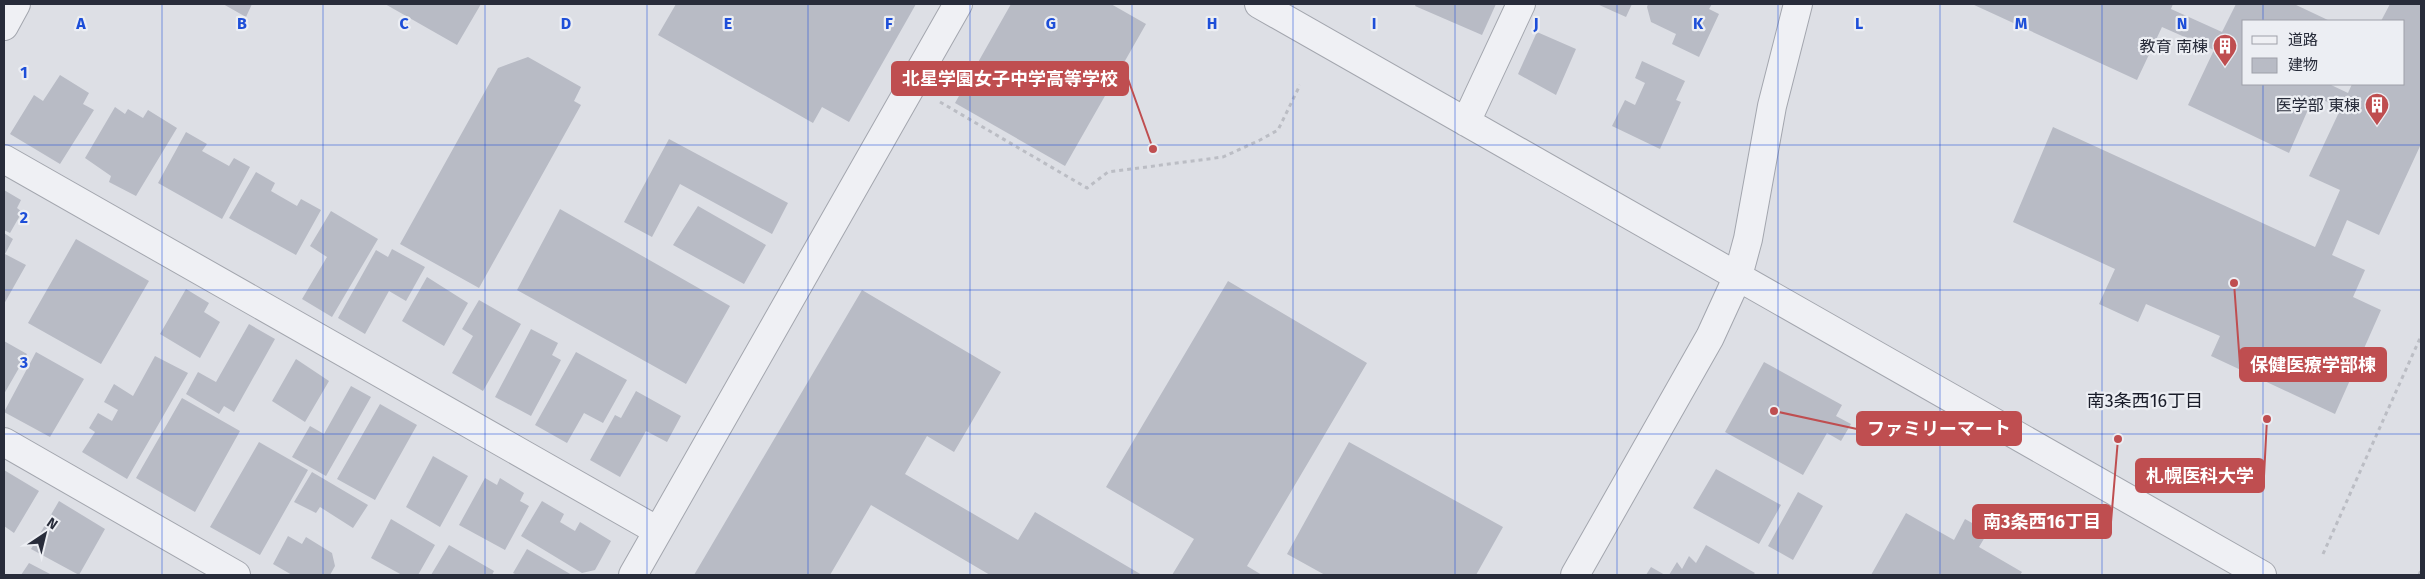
<svg xmlns="http://www.w3.org/2000/svg" width="2425" height="579" viewBox="0 0 2425 579" font-family="'Fira Sans','Noto Sans JP',sans-serif">
  <style>
    .building { fill: #b8bbc5 }
    .lines { fill: none; stroke-linecap: round; stroke-linejoin: round }
    .minor-casing { stroke: #a3a6ae; stroke-width: 30 }
    .path { stroke: #bbbdc4; stroke-width: 3; stroke-dasharray: 4 4; stroke-linecap: butt }
    .minor { stroke: #eff0f4; stroke-width: 28 }
    .grid { fill: none; stroke: #1d4ed8; stroke-width: 1; stroke-opacity: 0.55 }
    .labels { text-anchor: middle; stroke-width: 4.5; stroke-linejoin: round; paint-order: stroke }
    .poi-label { font-size: 16px; fill: #282c3a; stroke: #eceef3; text-anchor: end }
    .neighbourhood-label { font-size: 18px; fill: #1b1e2b; stroke: #eceef3 }
    .grid-label { font-size: 16px; text-anchor: middle; font-weight: bold; fill: #1d4ed8; stroke: #eceef3; stroke-width: 4.5; stroke-linejoin: round; paint-order: stroke }
    .leader { fill: none; stroke: #bf4e50; stroke-width: 2 }
    .callout-dot { fill: #bf4e50; stroke: #eceef3; stroke-width: 2 }
    .callout { fill: #bf4e50; stroke: #bf4e50; stroke-width: 2 }
    .callout-label { font-size: 18px; text-anchor: middle; font-weight: bold; fill: #fff }
  </style>
  <rect width="100%" height="100%" fill="#dddfe5"/>
  <path class="building" d="M 223,4 L 252,4 L 246,17 Z
    M 385,4 L 481,4 L 457,45 Z
    M 676,4 L 916,4 L 849,122 L 822,107 L 813,123 L 658,35 Z
    M 1011,4 L 1111,4 L 1146,24 L 1065,166 L 955,103 Z
    M 1416,4 L 1496,4 L 1482,35 L 1415,6 Z
    M 1597,4 L 1632,4 L 1626,17 Z
    M 1648,4 L 1712,4 L 1709,9 L 1719,14 L 1699,57 L 1672,44 L 1676,34 L 1651,22 L 1647,7 Z
    M 1972,4 L 2173,4 L 2171,9 L 2222,32 L 2236,4 L 2294,4 L 2330,21 L 2244,21 L 2244,84 L 2329,84 L 2348,93 L 2352,84 L 2404,84 L 2404,21 L 2381,21 L 2390,4 L 2421,4 L 2421,144 L 2379,235 L 2347,220 L 2332,255 L 2365,270 L 2353,297 L 2381,310 L 2335,414 L 2211,356 L 2220,336 L 2146,304 L 2138,322 L 2099,304 L 2115,269 L 2013,222 L 2053,127 L 2315,247 L 2340,190 L 2309,176 L 2341,108 L 2314,96 L 2289,153 L 2188,105 L 2214,50 L 2162,27 L 2137,80 Z
    M 1537,32 L 1576,49 L 1556,95 L 1518,74 Z
    M 528,57 L 581,87 L 574,101 L 581,105 L 479,288 L 400,244 L 498,68 Z
    M 1642,61 L 1685,81 L 1676,100 L 1681,102 L 1660,149 L 1612,126 L 1625,100 L 1635,105 L 1645,83 L 1635,78 Z
    M 60,75 L 89,93 L 83,104 L 94,110 L 60,164 L 10,134 L 34,95 L 43,101 Z
    M 115,107 L 125,114 L 128,109 L 143,118 L 148,110 L 177,128 L 136,196 L 109,182 L 111,176 L 85,158 Z
    M 186,132 L 207,144 L 202,151 L 229,166 L 234,158 L 250,167 L 222,219 L 158,183 Z
    M 669,139 L 788,203 L 772,234 L 680,184 L 652,237 L 624,222 Z
    M 256,172 L 275,183 L 271,191 L 297,206 L 301,199 L 321,210 L 296,255 L 229,218 Z
    M 4,190 L 21,200 L 17,208 L 22,212 L 10,233 L 4,230 Z
    M 698,206 L 766,245 L 744,284 L 673,245 Z
    M 560,209 L 730,306 L 686,384 L 517,290 Z
    M 331,211 L 378,239 L 332,317 L 302,299 L 327,257 L 310,246 Z
    M 4,233 L 13,239 L 5,254 L 26,265 L 4,304 Z
    M 76,239 L 149,281 L 101,364 L 28,323 Z
    M 392,249 L 425,267 L 406,301 L 389,291 L 365,334 L 338,318 L 376,250 L 388,257 Z
    M 427,277 L 468,303 L 444,346 L 402,321 Z
    M 1228,281 L 1367,363 L 1247,566 L 1262,575 L 1172,575 L 1194,539 L 1106,487 Z
    M 186,289 L 209,303 L 204,312 L 220,322 L 200,358 L 160,334 Z
    M 862,290 L 1001,372 L 954,452 L 927,436 L 905,474 L 1018,540 L 1035,512 L 1142,575 L 990,575 L 871,505 L 830,575 L 694,575 Z
    M 479,300 L 521,324 L 483,391 L 452,373 L 473,336 L 462,329 Z
    M 249,324 L 275,339 L 234,412 L 224,406 L 219,414 L 186,394 L 198,372 L 216,382 Z
    M 531,329 L 558,343 L 552,355 L 561,360 L 531,416 L 495,397 Z
    M 4,341 L 27,354 L 4,394 Z
    M 36,352 L 84,379 L 50,437 L 4,412 Z
    M 576,352 L 627,380 L 603,423 L 584,413 L 567,443 L 535,425 Z
    M 155,356 L 188,373 L 127,479 L 82,452 L 95,432 L 89,428 L 98,413 L 112,421 L 118,410 L 104,402 L 114,384 L 133,396 Z
    M 296,359 L 329,381 L 305,422 L 272,401 Z
    M 1764,362 L 1842,405 L 1836,416 L 1851,424 L 1841,441 L 1827,433 L 1803,475 L 1725,432 Z
    M 351,386 L 371,397 L 326,476 L 292,457 L 310,426 L 324,434 Z
    M 636,391 L 681,416 L 667,442 L 646,431 L 620,477 L 590,460 L 615,415 L 621,418 Z
    M 182,398 L 240,431 L 195,512 L 136,478 Z
    M 380,404 L 417,425 L 375,500 L 337,479 Z
    M 259,442 L 308,470 L 260,555 L 210,527 Z
    M 1349,442 L 1503,527 L 1476,575 L 1325,575 L 1287,554 Z
    M 433,456 L 468,476 L 440,527 L 406,507 Z
    M 1716,469 L 1781,505 L 1759,544 L 1693,508 Z
    M 4,470 L 39,491 L 14,533 L 4,526 Z
    M 312,472 L 368,505 L 353,528 L 320,507 L 316,513 L 294,502 Z
    M 485,478 L 497,485 L 500,478 L 524,493 L 520,501 L 529,506 L 505,550 L 459,525 Z
    M 1798,492 L 1823,506 L 1793,560 L 1768,546 Z
    M 59,501 L 105,529 L 79,575 L 31,549 Z
    M 542,501 L 564,514 L 560,522 L 575,531 L 580,522 L 611,541 L 595,570 L 582,573 L 521,536 Z
    M 1906,513 L 1954,540 L 1965,519 L 1988,532 L 1979,547 L 2022,572 L 2020,575 L 1871,575 Z
    M 391,519 L 435,545 L 418,575 L 402,575 L 371,558 Z
    M 288,536 L 302,544 L 306,537 L 332,553 L 335,566 L 330,575 L 292,575 L 273,564 Z
    M 449,545 L 494,571 L 492,575 L 431,575 Z
    M 1706,545 L 1755,573 L 1753,575 L 1669,575 L 1677,562 L 1682,569 L 1689,556 L 1696,563 Z
    M 527,549 L 572,575 L 517,575 L 513,573 Z
    M 29,563 L 52,575 L 21,575 Z
    M 1651,567 L 1665,575 L 1646,575 Z"/>
  <g class="lines">
    <defs>
      <path id="minor" d="M 1259,4 L 2262,575
        M 4,26 L 16,4
        M 1466,122 L 1521,4
        M 4,159 L 658,531
        M 4,442 L 236,575
        M 633,575 L 958,4
        M 1575,575 L 1710,337 L 1738,276 L 1748,239 L 1772,106 L 1798,4"/>
    </defs>
    <use href="#minor" class="minor-casing"/>
    <path class="path" d="M 940,102 L 1087,188 L 1108,172 L 1223,157 L 1260,140 L 1278,130 L 1300,85
      M 2323,554 L 2421,336
      M 2419,575 L 2421,570"/>
    <use href="#minor" class="minor"/>
  </g>
  <path class="grid" d="M 162,4 L 162,575M 323,4 L 323,575M 485,4 L 485,575M 647,4 L 647,575M 808,4 L 808,575M 970,4 L 970,575M 1132,4 L 1132,575M 1293,4 L 1293,575M 1455,4 L 1455,575M 1617,4 L 1617,575M 1778,4 L 1778,575M 1940,4 L 1940,575M 2102,4 L 2102,575M 2263,4 L 2263,21M 2263,84 L 2263,575M 4,145 L 2421,145M 4,290 L 2421,290M 4,434 L 2421,434"/>
  <defs>
    <symbol id="building-pin" viewBox="-11 -11 22 30"><path d="M0 17L-7.5 6A9.5 9.5 0 1 1 7.5 6Z" fill="#bf4e50" stroke="#eceef3"/><path d="M-4-6H4V6H1V3H-1V6H-4ZM-2.5-4.3h1.7v1.8h-1.7ZM.8-4.3h1.7v1.8H.8ZM-2.5-1h1.7V.8h-1.7ZM.8-1h1.7V.8H.8Z" fill="#fff"/></symbol>
  </defs>
  <g fill-rule="evenodd">
    <use href="#building-pin" x="2211" y="32" width="28" height="38"/>
    <use href="#building-pin" x="2363" y="91" width="28" height="38"/>
  </g>
  <g class="labels">
    <g class="poi-label">
      <text x="2208" y="52">教育 南棟</text>
      <text x="2360" y="111">医学部 東棟</text>
    </g>
    <g class="neighbourhood-label">
      <text x="2145" y="407">南3条西16丁目</text>
    </g>
  </g>
  <g class="grid-label">
    <text x="81" y="29">A</text>
    <text x="242" y="29">B</text>
    <text x="404" y="29">C</text>
    <text x="566" y="29">D</text>
    <text x="728" y="29">E</text>
    <text x="889" y="29">F</text>
    <text x="1051" y="29">G</text>
    <text x="1212" y="29">H</text>
    <text x="1374" y="29">I</text>
    <text x="1536" y="29">J</text>
    <text x="1698" y="29">K</text>
    <text x="1859" y="29">L</text>
    <text x="2021" y="29">M</text>
    <text x="2182" y="29">N</text>
    <text x="24" y="78">1</text>
    <text x="24" y="223">2</text>
    <text x="24" y="368">3</text>
  </g>
  <path class="leader" d="M1153 149L1128 79M2234 283L2240 365M1774 411L1857 429M2267 419L2264 476M2118 439L2111 522"/>
  <g class="callout-dot">
    <circle cx="1153" cy="149" r="5"/>
    <circle cx="2234" cy="283" r="5"/>
    <circle cx="1774" cy="411" r="5"/>
    <circle cx="2267" cy="419" r="5"/>
    <circle cx="2118" cy="439" r="5"/>
  </g>
  <g class="callout">
    <rect x="892" y="62" width="236" height="33" rx="5"/>
    <rect x="2240" y="348" width="146" height="33" rx="5"/>
    <rect x="1857" y="412" width="164" height="33" rx="5"/>
    <rect x="2136" y="459" width="128" height="33" rx="5"/>
    <rect x="1973" y="505" width="138" height="33" rx="5"/>
  </g>
  <g class="callout-label">
    <text x="1010" y="85">北星学園女子中学高等学校</text>
    <text x="2313" y="371">保健医療学部棟</text>
    <text x="1939" y="435">ファミリーマート</text>
    <text x="2200" y="482">札幌医科大学</text>
    <text x="2042" y="528">南3条西16丁目</text>
  </g>
  <rect width="2425" height="579" fill="none" stroke="#282c3a" stroke-width="10"/>
  <rect x="2242" y="20" width="162" height="65" fill="#eceef3" stroke="#9ea0a9"/>
  <rect x="2252" y="36" width="25" height="8" fill="#eff0f4" stroke="#9ea0a9"/>
  <text x="2288" y="45" font-size="15" fill="#282c3a">道路</text>
  <rect x="2252" y="58" width="25" height="15" fill="#b8bbc5" stroke="#9ea0a9"/>
  <text x="2288" y="70" font-size="15" fill="#282c3a">建物</text>
  <g transform="translate(45 534) rotate(35)" stroke="#eceef3" stroke-width="4" paint-order="stroke">
  <path d="M0-4L9 19L0 12L-9 19Z" fill="#282c3a"/>
  <text y="-8" font-size="14" font-weight="bold" text-anchor="middle" fill="#282c3a">N</text>
  </g>
</svg>
